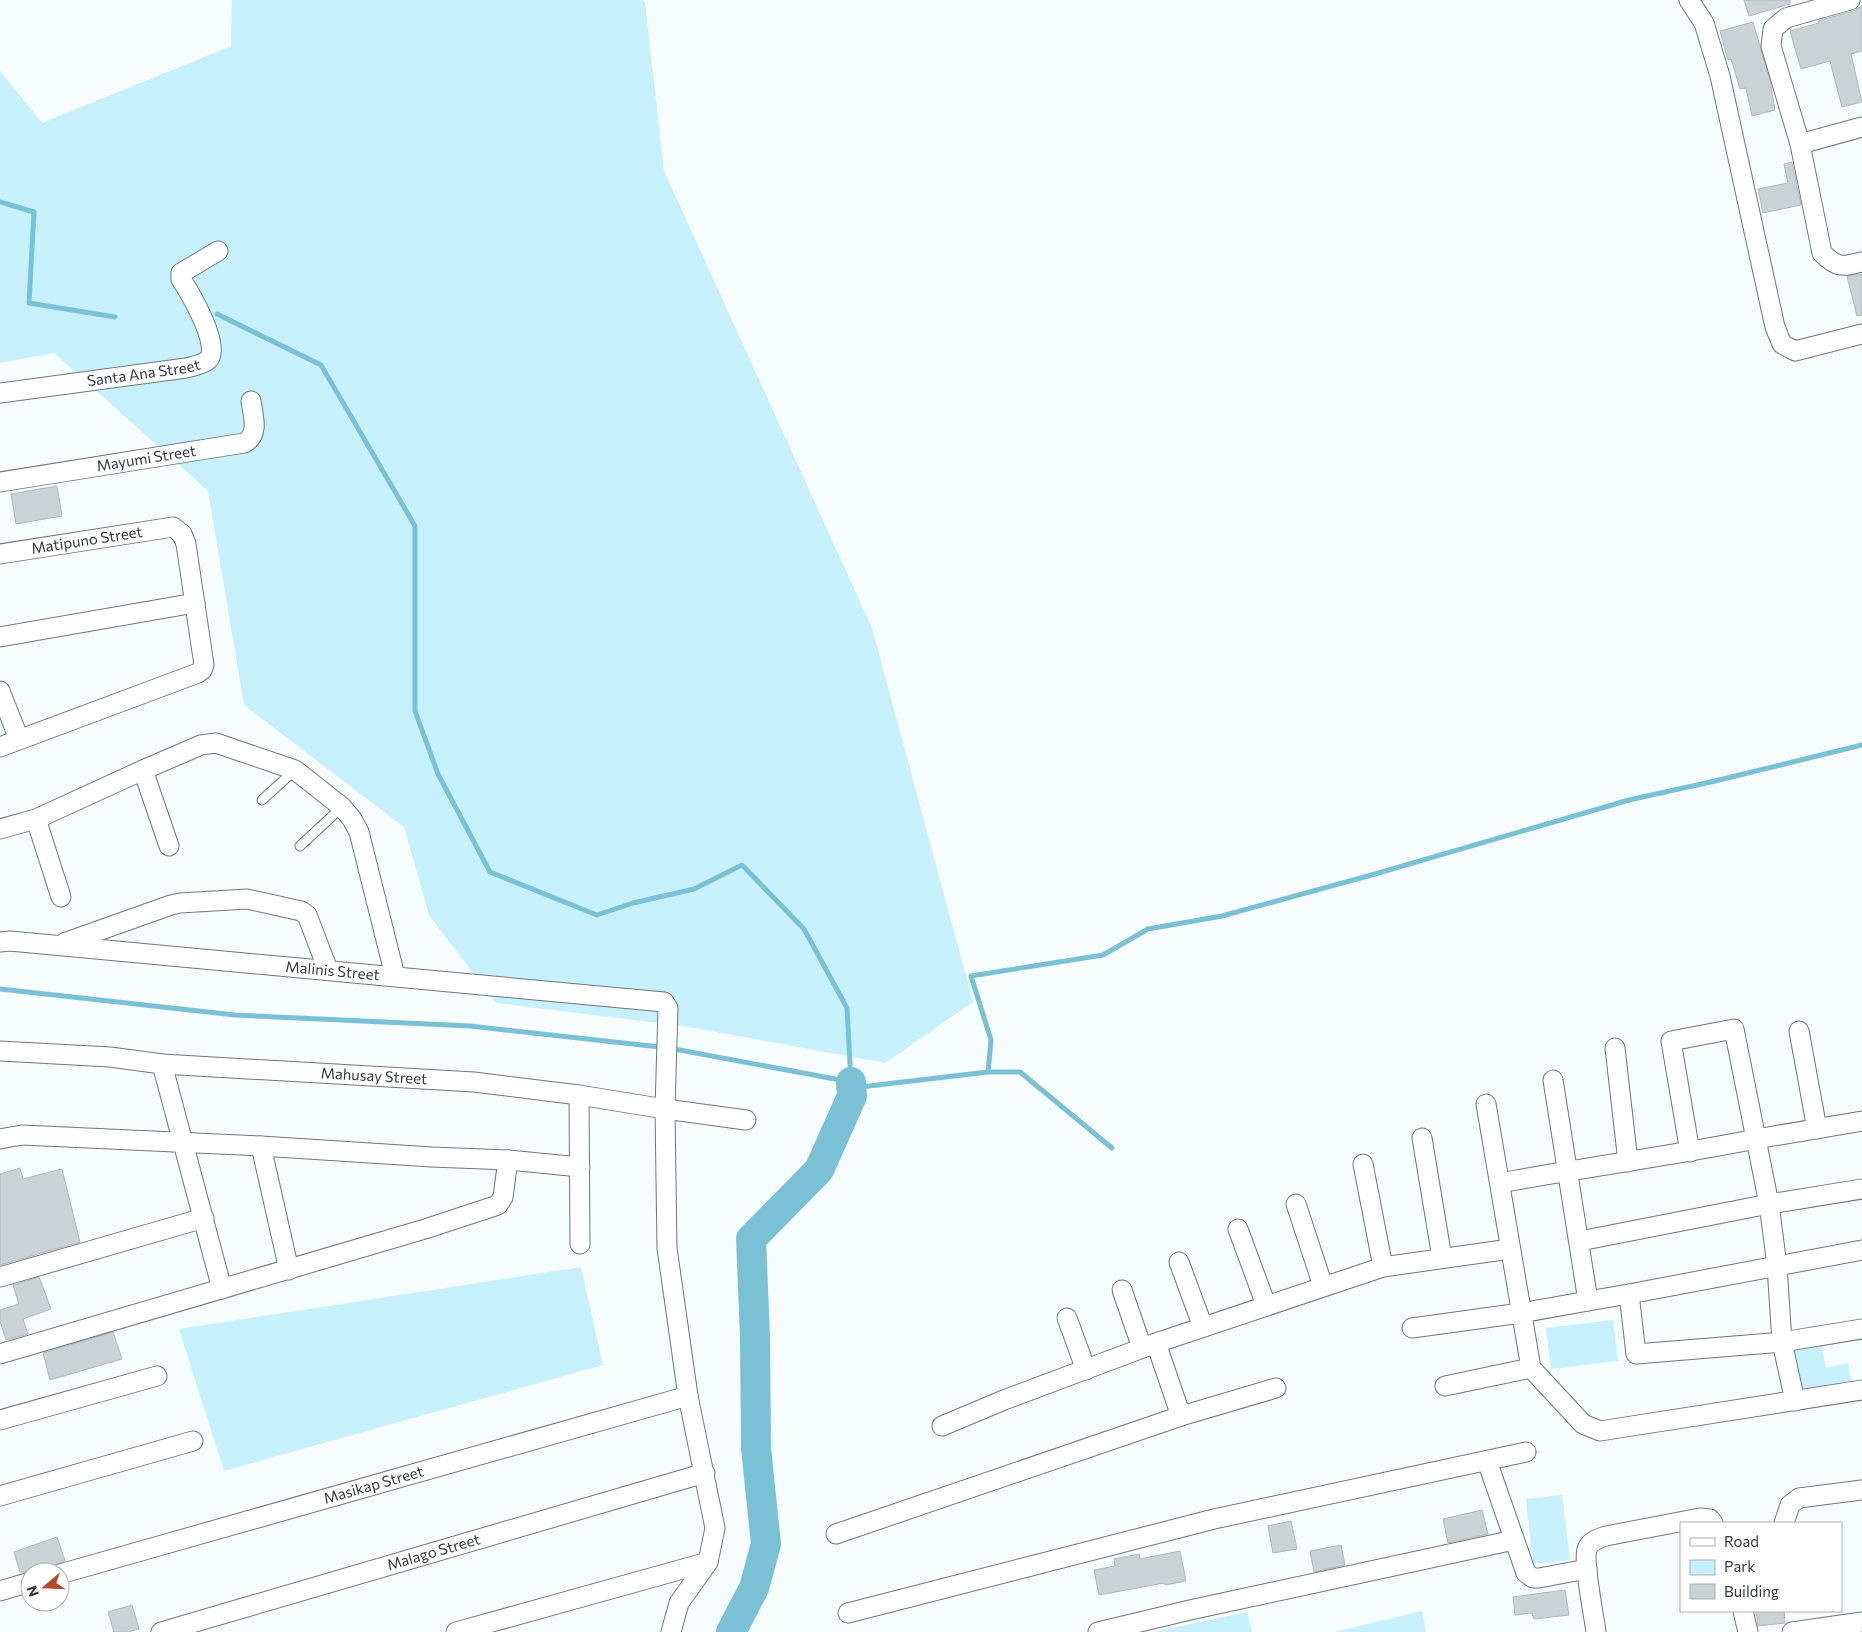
<svg xmlns="http://www.w3.org/2000/svg" width="1862" height="1632" viewBox="0 0 1862 1632" font-family="Commissioner,sans-serif">
  <style>
    .green { fill: #c7f0fd }
    .lines { fill: none; stroke-linecap: round; stroke-linejoin: round }
    .stream { stroke: #7ac1d5; stroke-width: 5 }
    .river { stroke: #7ac1d5; stroke-width: 30 }
    .building { fill: #c9d3d6; stroke: #afb9bb }
    .lane-casing { stroke: #6e777a; stroke-width: 11 }
    .street-casing { stroke: #6e777a; stroke-width: 21 }
    .lane { stroke: #fff; stroke-width: 9 }
    .street { stroke: #fff; stroke-width: 19 }
    .labels { text-anchor: middle; stroke-width: 4; stroke-linejoin: round; paint-order: stroke }
    .street-label { font-size: 15px; fill: #36393b; stroke: #fff }
  </style>
  <rect width="100%" height="100%" fill="#f7fdff"/>
  <path class="green" d="M 232,0 L 643,0 L 645,2 L 664,171 L 872,628 L 973,1002 L 885,1063 L 683,1026 L 496,1003 L 429,915 L 404,827 L 244,705 L 208,491 L 54,353 L 0,363 L 0,71 L 42,123 L 231,46 Z
    M 581,1267 L 603,1365 L 224,1471 L 179,1329 Z
    M 1613,1320 L 1618,1361 L 1551,1369 L 1546,1328 Z
    M 1821,1342 L 1826,1368 L 1848,1363 L 1852,1386 L 1802,1395 L 1794,1345 Z
    M 1562,1495 L 1570,1560 L 1533,1564 L 1526,1499 Z
    M 1422,1611 L 1426,1632 L 1334,1632 Z
    M 1247,1612 L 1252,1632 L 1153,1632 Z"/>
  <g class="lines">
    <path class="stream" d="M 0,202 L 34,212 L 29,303 L 115,317
      M 0,989 L 235,1015 L 470,1026 L 669,1048 L 851,1082 L 847,1008 L 804,929 L 742,865 L 694,889 L 633,903 L 597,915 L 490,872 L 438,774 L 415,711 L 415,526 L 321,365 L 217,314
      M 988,1072 L 1020,1072 L 1112,1148
      M 852,1088 L 988,1072 L 991,1040 L 971,976 L 1103,955 L 1148,929 L 1222,916 L 1375,874 L 1629,800 L 1715,781 L 1862,745"/>
    <path class="river" d="M 731,1632 L 754,1588 L 766,1544 L 756,1448 L 755,1336 L 751,1239 L 819,1170 L 852,1096 L 851,1082"/>
  </g>
  <path class="building" d="M 1744,0 L 1790,0 L 1790,4 L 1749,16 Z
    M 1862,6 L 1862,51 L 1851,54 L 1862,102 L 1842,107 L 1830,61 L 1801,69 L 1790,31 L 1819,23 L 1818,21 L 1853,11 Z
    M 1753,22 L 1770,81 L 1775,110 L 1752,116 L 1746,88 L 1740,89 L 1731,59 L 1728,60 L 1720,31 Z
    M 1792,162 L 1801,205 L 1763,213 L 1758,189 L 1788,183 L 1784,164 Z
    M 1862,274 L 1862,315 L 1857,316 L 1847,276 Z
    M 57,486 L 62,516 L 16,524 L 11,494 Z
    M 20,1168 L 23,1179 L 62,1169 L 80,1242 L 0,1265 L 0,1174 Z
    M 39,1277 L 51,1309 L 23,1319 L 28,1334 L 6,1340 L 0,1321 L 0,1310 L 19,1304 L 13,1285 Z
    M 113,1332 L 122,1359 L 50,1380 L 43,1353 Z
    M 1482,1510 L 1488,1534 L 1448,1543 L 1443,1519 Z
    M 1291,1521 L 1297,1549 L 1273,1553 L 1268,1526 Z
    M 57,1537 L 65,1561 L 52,1566 L 48,1572 L 20,1572 L 14,1552 Z
    M 1341,1545 L 1345,1565 L 1314,1572 L 1310,1551 Z
    M 1180,1551 L 1186,1581 L 1165,1585 L 1164,1583 L 1099,1595 L 1094,1570 L 1115,1566 L 1114,1559 L 1139,1554 L 1140,1559 Z
    M 1565,1590 L 1569,1615 L 1534,1619 L 1532,1613 L 1515,1615 L 1513,1597 Z
    M 132,1605 L 139,1629 L 128,1632 L 114,1632 L 108,1612 Z
    M 1756,1611 L 1784,1611 L 1785,1623 L 1758,1626 Z"/>
  <g class="lines">
    <defs>
      <path id="lane" d="M 262,800 L 295,770
        M 300,846 L 342,807"/>
      <g id="street">
        <path d="M 1689,0 L 1704,23 L 1720,76 L 1775,327 L 1782,344 L 1795,351 L 1862,334"/>
        <path d="M 1850,0 L 1786,18 L 1773,29 L 1771,46 L 1800,144 L 1822,253 C 1837,268 1842,267 1862,262"/>
        <path d="M 1800,144 L 1862,127"/>
        <path id="s1" d="M 0,393 L 186,368 C 193,366 202,365 208,360 C 222,347 190,293 181,279 L 181,273 L 218,251"/>
        <path id="s2" d="M 0,482 L 244,443 C 260,435 253,416 251,401"/>
        <path id="s3" d="M 0,554 L 173,527 L 182,534 L 186,544 L 204,665 L 202,670 L 198,673 L 0,747"/>
        <path d="M 0,637 L 195,603"/>
        <path d="M 0,691 L 19,739"/>
        <path d="M 143,770 L 169,846"/>
        <path d="M 36,819 L 61,897"/>
        <path d="M 0,829 L 36,819 L 143,770 L 201,745 L 216,743 L 295,770 L 342,807 L 352,819 L 359,832 L 395,976"/>
        <path id="s4" d="M 0,942 L 10,941 L 664,1002 L 668,1008 L 665,1109 L 667,1248 L 688,1396 L 715,1528 L 708,1562 L 679,1603 L 671,1632"/>
        <path d="M 64,943 L 171,905 L 180,903 L 247,899 L 301,911 L 307,915 L 328,970"/>
        <path d="M 1799,1031 L 1817,1129"/>
        <path d="M 1615,1048 L 1628,1162"/>
        <path id="s5" d="M 0,1051 L 110,1057 L 162,1064 L 474,1082 L 579,1095 L 665,1109 L 746,1120"/>
        <path d="M 162,1064 L 222,1289"/>
        <path d="M 1553,1080 L 1588,1301 L 1629,1294"/>
        <path d="M 579,1095 L 580,1244"/>
        <path d="M 1486,1104 L 1531,1368 L 1583,1424 L 1600,1431 L 1862,1390"/>
        <path d="M 1422,1138 L 1442,1258"/>
        <path d="M 0,1139 L 22,1135 L 261,1146 L 432,1157 L 508,1160 L 580,1167"/>
        <path d="M 261,1146 L 289,1270"/>
        <path d="M 1690,1152 L 1671,1041 L 1734,1029 L 1756,1139 L 1862,1121"/>
        <path d="M 1363,1164 L 1383,1267"/>
        <path d="M 1500,1183 C 1586,1167 1671,1156 1756,1139 L 1769,1204 L 1777,1266 L 1782,1342 L 1795,1401"/>
        <path d="M 1296,1204 L 1323,1286"/>
        <path d="M 1238,1229 L 1266,1305"/>
        <path d="M 1580,1241 L 1769,1204 L 1862,1189"/>
        <path d="M 1862,1250 L 1629,1294 L 1636,1354 L 1782,1342 L 1862,1329"/>
        <path d="M 1179,1262 L 1203,1327"/>
        <path d="M 0,1277 L 204,1218"/>
        <path d="M 1122,1290 L 1142,1348"/>
        <path d="M 1067,1318 L 1086,1370"/>
        <path d="M 1412,1328 L 1521,1313 L 1588,1301"/>
        <path d="M 1156,1343 L 1181,1416"/>
        <path d="M 0,1354 L 425,1229 L 498,1205 L 503,1197 L 508,1160"/>
        <path d="M 1445,1386 L 1531,1368"/>
        <path d="M 0,1420 L 157,1376"/>
        <path d="M 942,1426 L 1004,1400 L 1156,1343 L 1383,1267 L 1510,1249"/>
        <path d="M 1487,1461 L 1526,1573 L 1533,1578 L 1539,1578 L 1587,1569"/>
        <path d="M 0,1496 L 193,1441"/>
        <path d="M 1784,1523 L 1790,1505 L 1799,1498 L 1862,1490"/>
        <path d="M 836,1534 L 1181,1416 L 1276,1388"/>
        <path id="s6" d="M 60,1574 L 688,1396"/>
        <path d="M 0,1591 L 30,1582"/>
        <path d="M 1743,1611 L 1748,1632"/>
        <path d="M 848,1613 L 1214,1519 L 1526,1452"/>
        <path id="s7" d="M 161,1632 L 705,1473"/>
        <path d="M 456,1632 L 708,1562"/>
        <path d="M 1098,1632 L 1190,1610 L 1514,1540"/>
        <path d="M 1596,1632 C 1594,1616 1583,1562 1587,1549 C 1590,1541 1599,1538 1606,1536 L 1700,1518 L 1710,1519 L 1713,1523"/>
        <path d="M 1792,1632 L 1862,1622"/>
      </g>
    </defs>
    <use href="#lane" class="lane-casing"/>
    <use href="#street" class="street-casing"/>
    <use href="#lane" class="lane"/>
    <use href="#street" class="street"/>
  </g>
  <g class="labels">
    <g class="street-label">
      <text dy="5" stroke="none"><textPath href="#s1" startOffset="145">Santa Ana Street</textPath></text>
      <text dy="5" stroke="none"><textPath href="#s2" startOffset="148">Mayumi Street</textPath></text>
      <text dy="5" stroke="none"><textPath href="#s3" startOffset="88">Matipuno Street</textPath></text>
      <text dy="5" stroke="none"><textPath href="#s4" startOffset="334">Malinis Street</textPath></text>
      <text dy="5" stroke="none"><textPath href="#s5" startOffset="375">Mahusay Street</textPath></text>
      <text dy="5" stroke="none"><textPath href="#s6" startOffset="326">Masikap Street</textPath></text>
      <text dy="5" stroke="none"><textPath href="#s7" startOffset="284">Malago Street</textPath></text>
    </g>
  </g>
  <rect x="1680" y="1522" width="162" height="90" fill="#ffffff" stroke="#afb0b1"/>
  <rect x="1690" y="1538" width="25" height="8" fill="#ffffff" stroke="#afb0b1"/>
  <text x="1724" y="1547" font-size="15" fill="#36393b">Road</text>
  <rect x="1690" y="1560" width="25" height="15" fill="#c7f0fd" stroke="#afb0b1"/>
  <text x="1724" y="1572" font-size="15" fill="#36393b">Park</text>
  <rect x="1690" y="1584" width="25" height="15" fill="#c9d3d6" stroke="#afb0b1"/>
  <text x="1724" y="1597" font-size="15" fill="#36393b">Building</text>
  <g transform="translate(45 1587) rotate(251)"><circle r="24" fill="#ffffff" stroke="#afb0b1"/>
  <path d="M0-4L9 19L0 12L-9 19Z" fill="#b24a29"/>
  <text y="-8" font-size="14" font-weight="bold" text-anchor="middle" fill="#36393b">N</text>
  </g>
</svg>
